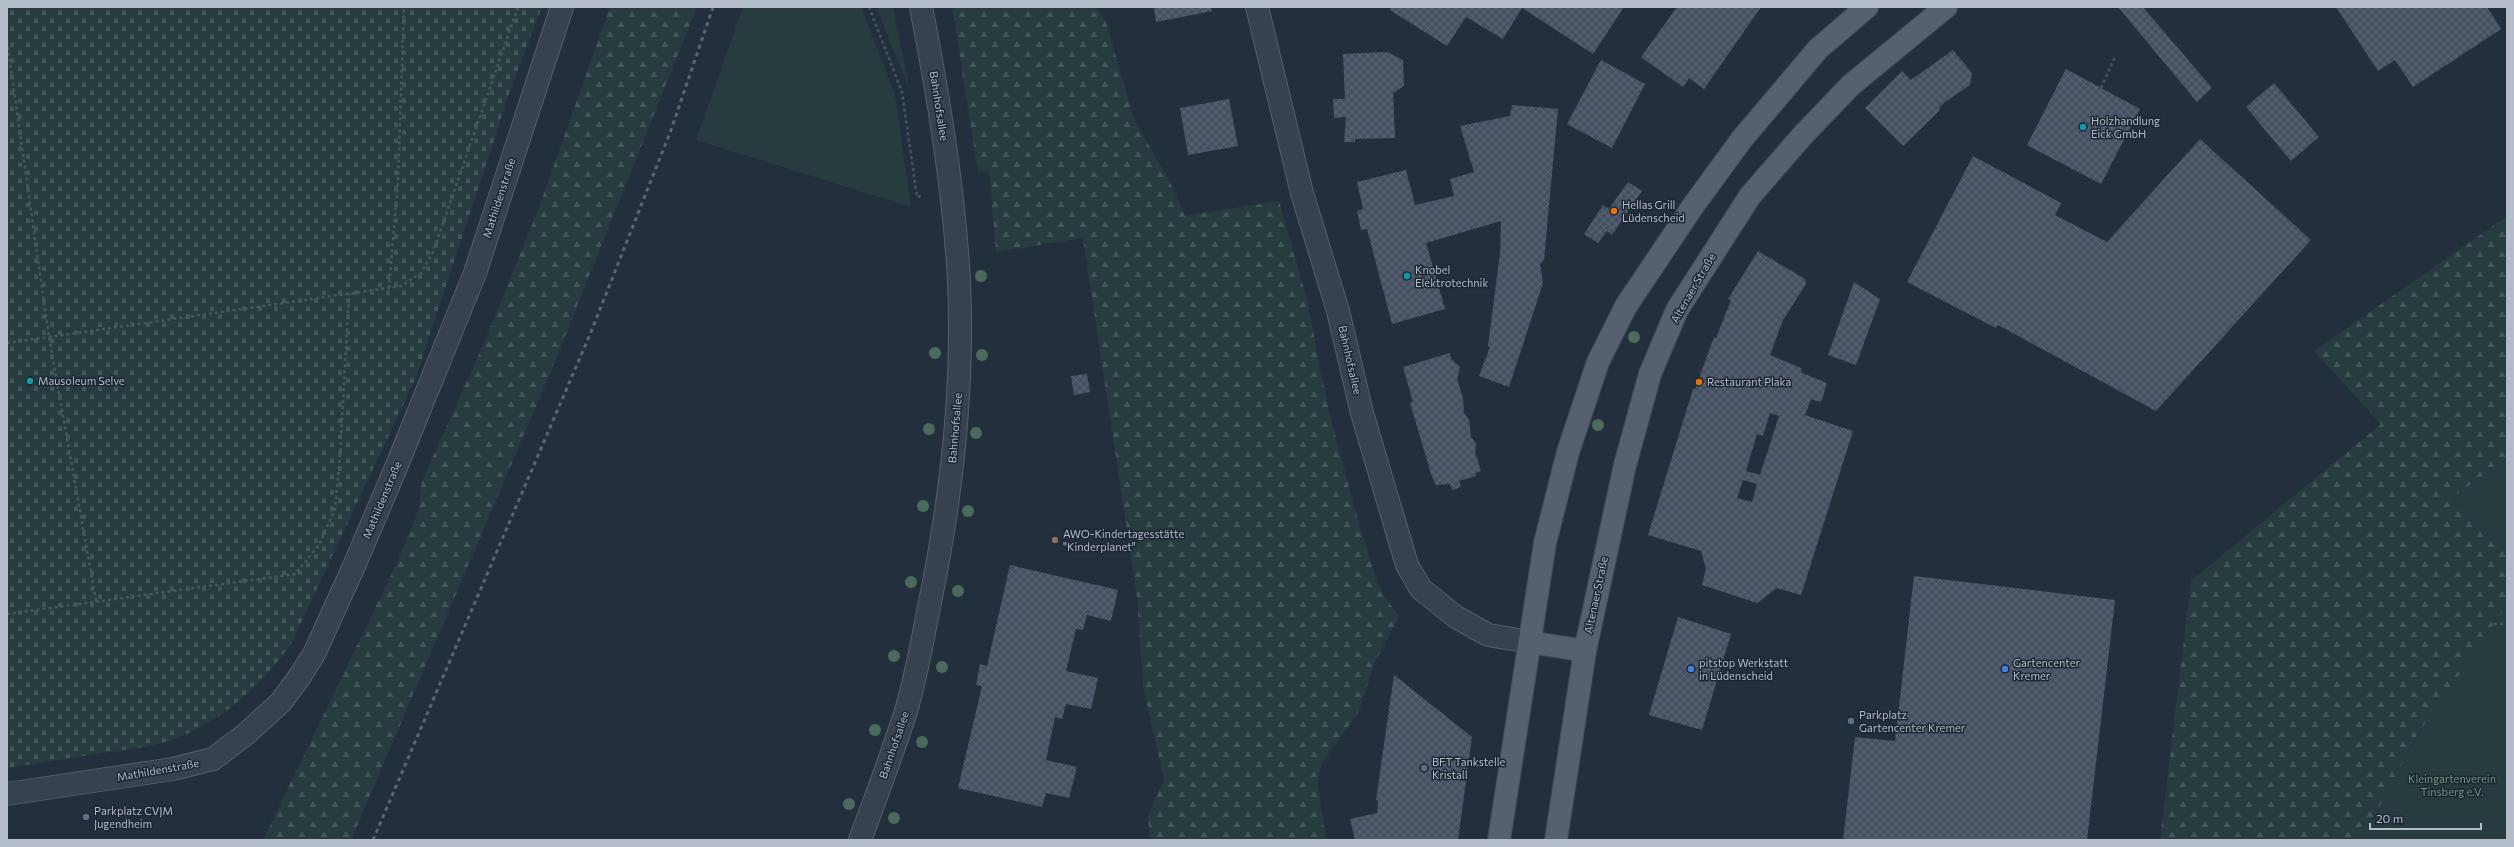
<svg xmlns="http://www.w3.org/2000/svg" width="2514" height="847" viewBox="0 0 2514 847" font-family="Commissioner,sans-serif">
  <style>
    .green { fill: #263c3f }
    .forest { fill: url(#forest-firs) }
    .cemetery { fill: url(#cemetery-stones) }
    .building { fill: url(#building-cross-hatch); fill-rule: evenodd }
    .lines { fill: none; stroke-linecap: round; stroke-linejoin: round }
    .minor-casing { stroke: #565f6c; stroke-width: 24 }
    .major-casing { stroke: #414a57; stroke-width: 24 }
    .path { stroke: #44595c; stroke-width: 2.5; stroke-dasharray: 3 3; stroke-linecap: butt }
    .minor { stroke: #38414e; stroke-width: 22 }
    .major { stroke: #56606e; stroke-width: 22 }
    .rail { stroke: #5a6575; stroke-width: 3; stroke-dasharray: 4 4; stroke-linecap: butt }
    .tree { fill: #4b6a5d }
    .culture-dot { fill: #0f9aa8; stroke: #1d2633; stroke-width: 1.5 }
    .food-dot { fill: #e8710a; stroke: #1d2633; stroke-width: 1.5 }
    .education-dot { fill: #8d6e63; stroke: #1d2633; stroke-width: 1.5 }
    .shop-dot { fill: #3f7fe0; stroke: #1d2633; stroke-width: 1.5 }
    .service-dot { fill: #5c6f8a; stroke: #1d2633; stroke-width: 1.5 }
    .labels { text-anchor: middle; stroke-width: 3; stroke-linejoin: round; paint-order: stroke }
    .street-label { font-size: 11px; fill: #b4bcc9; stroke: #1d2633 }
    .poi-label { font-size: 11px; fill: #b4bcc9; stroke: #1d2633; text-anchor: start }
    .park-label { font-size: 11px; fill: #6b9a76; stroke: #1d2633 }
  </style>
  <defs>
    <pattern id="forest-firs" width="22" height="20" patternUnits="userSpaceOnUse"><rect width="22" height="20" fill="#263c3f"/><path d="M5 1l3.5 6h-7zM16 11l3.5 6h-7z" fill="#435659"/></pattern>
    <pattern id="cemetery-stones" width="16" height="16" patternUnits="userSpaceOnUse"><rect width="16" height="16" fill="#263c3f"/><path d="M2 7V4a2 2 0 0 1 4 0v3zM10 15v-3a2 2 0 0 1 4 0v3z" fill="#435659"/></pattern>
    <pattern id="building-cross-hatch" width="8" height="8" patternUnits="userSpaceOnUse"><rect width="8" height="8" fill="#455162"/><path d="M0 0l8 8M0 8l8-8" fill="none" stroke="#5d6877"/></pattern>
  </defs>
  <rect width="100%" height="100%" fill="#242f3e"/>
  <path class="green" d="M 743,7 L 861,7 L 895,94 L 911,207 L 696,140 Z
    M 876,7 L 893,7 L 910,91 Z
    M 2507,459 L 2507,552 L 2453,497 Z
    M 2507,605 L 2507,840 L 2365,840 C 2398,754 2455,680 2507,605 Z"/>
  <path class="forest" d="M 610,7 L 697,7 L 549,376 L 351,840 L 263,840 L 396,565 L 419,509 L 422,481 L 484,343 L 538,210 Z
    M 952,7 L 1097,7 L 1106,22 L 1134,119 L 1170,182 L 1185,216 L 1279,201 L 1307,299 L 1329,412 L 1354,506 L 1377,582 L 1384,596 L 1399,616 L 1374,664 L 1359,711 L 1322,763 L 1318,777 L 1318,786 L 1326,840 L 1150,840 L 1148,816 L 1164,779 L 1143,687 L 1137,596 L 1083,238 L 996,252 L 989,171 L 978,172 Z
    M 2507,216 L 2507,459 L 2453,497 L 2507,552 L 2507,605 L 2416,737 L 2372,821 L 2365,840 L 2160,840 L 2191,581 L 2381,424 L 2314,351 Z"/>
  <path class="cemetery" d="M 7,7 L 542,7 L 511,88 L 417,375 L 291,644 C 264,682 231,712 189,733 C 163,746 132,749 103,753 C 71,758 39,763 7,768 Z"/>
  <path class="building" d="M 1154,7 L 1211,7 L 1212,11 L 1156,22 Z
    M 1392,7 L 1624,7 L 1593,54 L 1522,8 L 1503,39 L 1466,17 L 1447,46 L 1390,10 Z
    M 1677,7 L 1761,7 L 1704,89 L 1689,78 L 1683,87 L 1641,57 Z
    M 2118,7 L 2143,7 L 2212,88 L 2197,102 Z
    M 2336,7 L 2487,7 L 2501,29 L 2413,87 L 2395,60 L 2378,71 Z
    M 1953,50 L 1972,73 L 1970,85 L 1945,102 L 1939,108 L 1940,110 L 1903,146 L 1865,108 L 1902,71 L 1911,80 Z
    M 1387,52 L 1403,60 L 1404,86 L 1393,93 L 1395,138 L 1355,139 L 1355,142 L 1344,142 L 1346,117 L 1334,118 L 1333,99 L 1345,99 L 1343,54 Z
    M 1601,60 L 1645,84 L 1612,148 L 1567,124 Z
    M 2066,69 L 2140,109 L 2101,184 L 2027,145 Z
    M 2274,83 L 2319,137 L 2291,161 L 2246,107 Z
    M 1229,99 L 1238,146 L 1188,155 L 1180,108 Z
    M 1512,105 L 1558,109 L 1544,260 L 1540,264 L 1543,283 L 1509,387 L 1479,376 L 1490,347 L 1488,346 L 1500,253 L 1501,221 L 1426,243 L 1445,309 L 1392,324 L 1367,229 L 1361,230 L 1357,211 L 1363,209 L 1357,182 L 1406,170 L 1415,205 L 1454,196 L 1450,179 L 1474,172 L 1460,126 L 1510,116 Z
    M 2200,139 L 2311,240 L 2156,411 L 1998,325 L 1996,328 L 1907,282 L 1973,156 L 2061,203 L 2055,215 L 2107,242 Z
    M 1628,182 L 1642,191 L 1612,235 L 1607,231 L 1598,243 L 1584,234 L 1603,205 L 1609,209 Z
    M 1758,251 L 1805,279 L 1806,284 L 1783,320 L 1770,355 L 1801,368 L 1802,373 L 1827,383 L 1822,400 L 1820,402 L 1811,399 L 1805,415 L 1853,431 L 1801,595 L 1777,588 L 1757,603 L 1702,585 L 1706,569 L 1701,551 L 1648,535 L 1693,389 L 1695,389 L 1714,337 L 1716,338 L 1731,300 L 1728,299 ZM 1770,413 L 1779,416 L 1760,475 L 1746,471 L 1757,434 L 1763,436 ZM 1743,480 L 1757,484 L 1752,502 L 1737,498 Z
    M 1854,282 L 1880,299 L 1856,365 L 1828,355 Z
    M 1450,353 L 1451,359 L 1460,367 L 1457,379 L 1463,398 L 1464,413 L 1469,420 L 1471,437 L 1476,444 L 1475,452 L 1481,471 L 1475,473 L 1476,476 L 1459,481 L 1461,487 L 1452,490 L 1450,484 L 1436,485 L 1432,477 L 1410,403 L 1413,402 L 1403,367 Z
    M 1087,374 L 1090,392 L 1074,395 L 1071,376 Z
    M 1010,565 L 1118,590 L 1111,621 L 1087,615 L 1083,630 L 1076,629 L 1066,671 L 1098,678 L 1091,709 L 1066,704 L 1062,719 L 1055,717 L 1046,760 L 1077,767 L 1069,798 L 1046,793 L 1042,807 L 958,788 L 982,686 L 976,685 L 980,664 L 987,666 Z
    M 1914,576 L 2115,600 L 2087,840 L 1843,840 L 1855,737 L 1895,741 Z
    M 1678,617 L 1731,634 L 1702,730 L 1649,715 Z
    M 1394,675 L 1472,737 L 1458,840 L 1355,840 L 1350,819 L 1377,813 L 1378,801 L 1376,800 Z"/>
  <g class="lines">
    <defs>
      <path id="minor" d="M 1257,7 L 1302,193 L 1338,311 L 1362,413 L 1407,565 L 1421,589 L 1456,617 L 1488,635 L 1530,642
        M 7,794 L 173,769 L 213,759 L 246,734 L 281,702 L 298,679 L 314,654 L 354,566 L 395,470 L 475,273 L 562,7
        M 860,840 C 876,797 892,755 906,711 C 916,678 922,642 929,607 C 951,501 964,390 959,281 C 954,189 939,98 921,7"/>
      <path id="major" d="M 1530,642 L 1585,651
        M 1499,840 L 1545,543 L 1568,452 L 1598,362 L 1626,306 L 1693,206 L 1742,139 L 1818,49 L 1867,7
        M 1556,840 L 1585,651 L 1625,465 L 1650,374 L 1677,310 L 1750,196 L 1803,135 L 1851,85 L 1946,7"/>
    </defs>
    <use href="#minor" class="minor-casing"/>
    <use href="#major" class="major-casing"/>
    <path class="path" d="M 869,7 L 902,92 L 917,197 L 921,196
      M 7,41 L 49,337 L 96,601
      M 2101,88 L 2115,57
      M 389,288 L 398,180 L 404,7
      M 7,343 L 401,286 L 421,273 L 433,252 L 518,7
      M 7,614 L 295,574 L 319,545 L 335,509 L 340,456 L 349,293
      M 2494,624 L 2507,624"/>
    <use href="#minor" class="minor"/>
    <use href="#major" class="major"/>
    <path class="rail" d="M 373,840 L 591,332 L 671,130 L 713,7"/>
  </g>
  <g class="tree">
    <circle cx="981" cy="276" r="6"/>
    <circle cx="1634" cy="337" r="6"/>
    <circle cx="935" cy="353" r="6"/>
    <circle cx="982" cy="355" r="6"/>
    <circle cx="1598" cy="425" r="6"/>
    <circle cx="929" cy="429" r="6"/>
    <circle cx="976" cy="433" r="6"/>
    <circle cx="923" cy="506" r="6"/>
    <circle cx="968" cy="511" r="6"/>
    <circle cx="911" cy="582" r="6"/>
    <circle cx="958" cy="591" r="6"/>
    <circle cx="894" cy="656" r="6"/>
    <circle cx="942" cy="667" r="6"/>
    <circle cx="875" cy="730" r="6"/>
    <circle cx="922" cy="742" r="6"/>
    <circle cx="849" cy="804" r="6"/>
    <circle cx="894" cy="818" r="6"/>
  </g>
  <g class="culture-dot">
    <circle cx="2083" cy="127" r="4"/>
    <circle cx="1407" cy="276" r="4"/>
    <circle cx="30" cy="381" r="4"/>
  </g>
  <g class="food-dot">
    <circle cx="1614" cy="211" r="4"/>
    <circle cx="1699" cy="382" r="4"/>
  </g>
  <circle class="education-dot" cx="1055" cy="540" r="4"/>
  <g class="shop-dot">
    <circle cx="1691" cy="669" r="4"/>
    <circle cx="2005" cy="669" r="4"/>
  </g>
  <g class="service-dot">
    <circle cx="1851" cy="721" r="4"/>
    <circle cx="1424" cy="768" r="4"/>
    <circle cx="86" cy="817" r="4"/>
  </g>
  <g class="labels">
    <g class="street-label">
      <text transform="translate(939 106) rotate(81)" y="4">Bahnhofsallee</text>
      <text transform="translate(499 198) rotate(-72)" y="4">Mathildenstraße</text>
      <text transform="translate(1693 288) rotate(-60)" y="4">Altenaer Straße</text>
      <text transform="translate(1350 360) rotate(77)" y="4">Bahnhofsallee</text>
      <text transform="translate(955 428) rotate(-85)" y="4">Bahnhofsallee</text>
      <text transform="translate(382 500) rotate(-67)" y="4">Mathildenstraße</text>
      <text transform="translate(1596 595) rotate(-78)" y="4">Altenaer Straße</text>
      <text transform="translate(894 745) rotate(-71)" y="4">Bahnhofsallee</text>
      <text transform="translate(158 770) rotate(-10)" y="4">Mathildenstraße</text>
    </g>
    <g class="poi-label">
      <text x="2091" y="125">Holzhandlung<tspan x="2091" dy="13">Eick GmbH</tspan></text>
      <text x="1622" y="209">Hellas Grill<tspan x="1622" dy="13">Lüdenscheid</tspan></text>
      <text x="1415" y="274">Knobel<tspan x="1415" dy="13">Elektrotechnik</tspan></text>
      <text x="38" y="385">Mausoleum Selve</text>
      <text x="1707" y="386">Restaurant Plaka</text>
      <text x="1063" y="538">AWO-Kindertagesstätte<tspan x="1063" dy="13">"Kinderplanet"</tspan></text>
      <text x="1699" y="667">pitstop Werkstatt<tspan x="1699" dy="13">in Lüdenscheid</tspan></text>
      <text x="2013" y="667">Gartencenter<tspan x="2013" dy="13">Kremer</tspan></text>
      <text x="1859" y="719">Parkplatz<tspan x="1859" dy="13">Gartencenter Kremer</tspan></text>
      <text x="1432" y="766">BFT Tankstelle<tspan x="1432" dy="13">Kristall</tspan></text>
      <text x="94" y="815">Parkplatz CVJM<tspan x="94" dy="13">Jugendheim</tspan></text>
    </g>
    <g class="park-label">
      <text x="2452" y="783">Kleingartenverein<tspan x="2452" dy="13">Tinsberg e.V.</tspan></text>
    </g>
  </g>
  <rect width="2514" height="847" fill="none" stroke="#b4bcc9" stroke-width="16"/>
  <path d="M2370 823v6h111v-6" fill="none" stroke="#b4bcc9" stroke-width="2"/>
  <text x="2376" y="823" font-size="12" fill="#b4bcc9" stroke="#1d2633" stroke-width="3" paint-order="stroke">20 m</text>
</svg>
